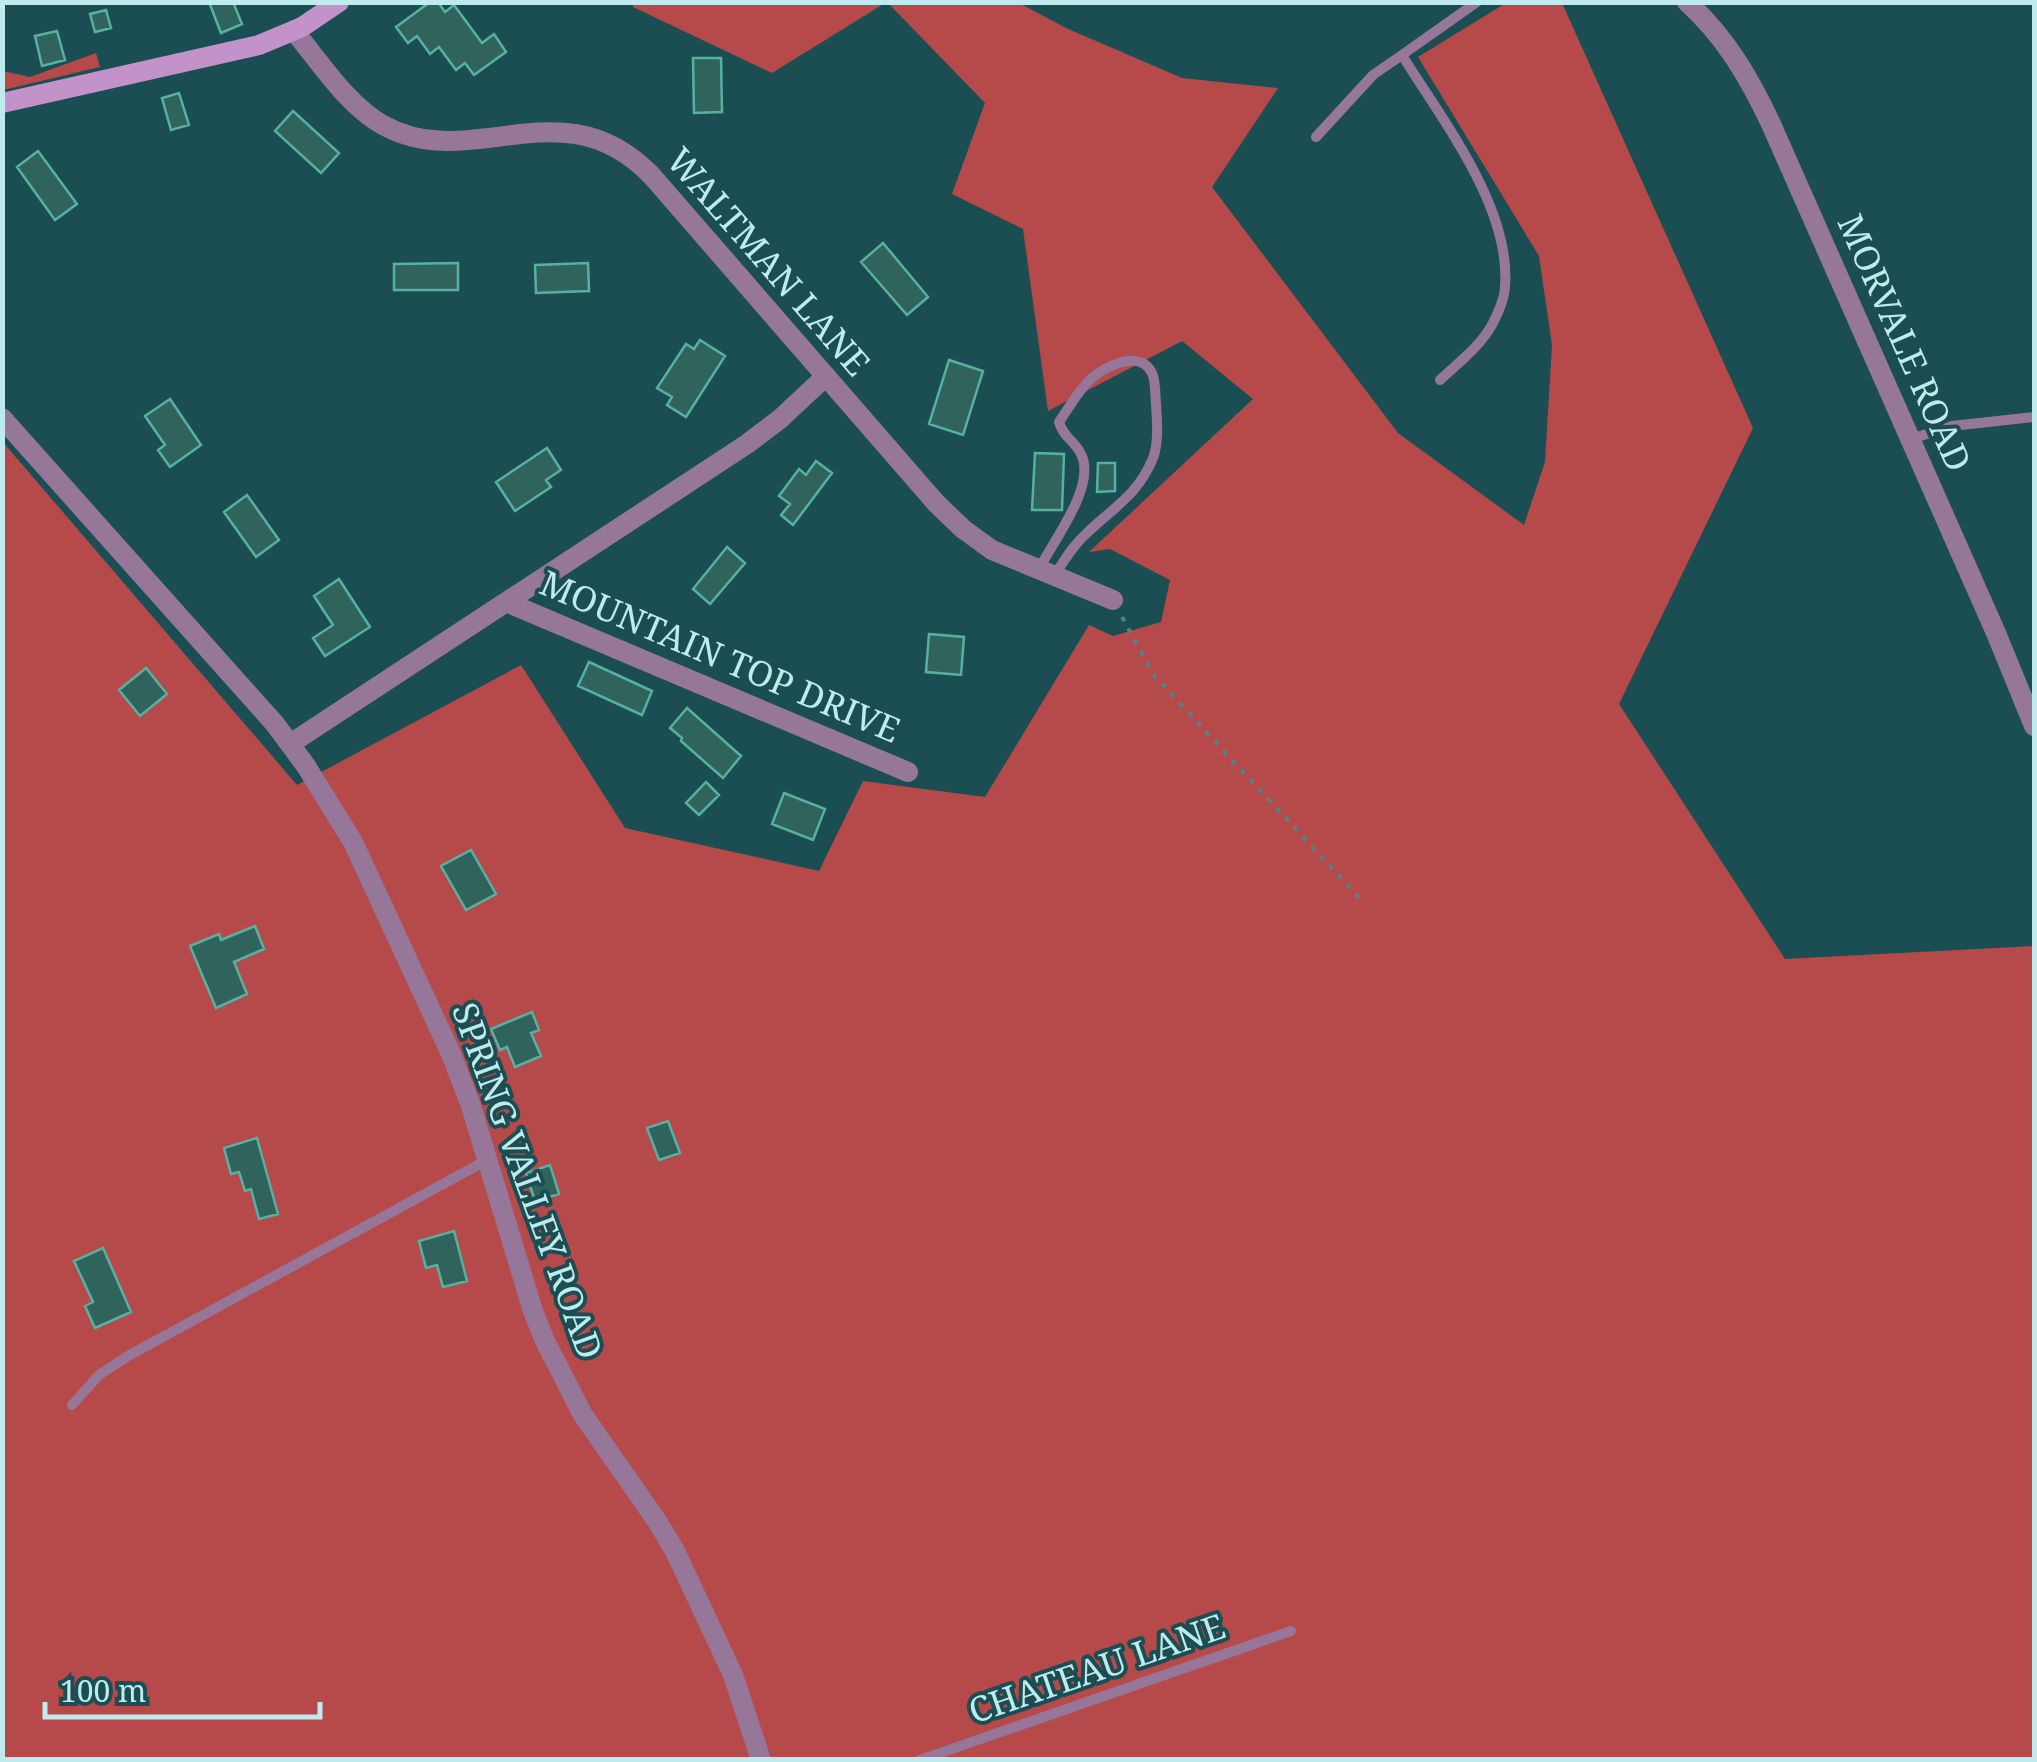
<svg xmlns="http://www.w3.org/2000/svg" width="2037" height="1762" viewBox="0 0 2037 1762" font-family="'Noto Serif',serif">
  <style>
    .forest { fill: #b64a4b }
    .building { fill: #30635b; stroke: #57b1a3; stroke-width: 2.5 }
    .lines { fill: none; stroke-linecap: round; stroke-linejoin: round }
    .path { stroke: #538387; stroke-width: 4; stroke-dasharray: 5 8; stroke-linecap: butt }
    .lane { stroke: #96779a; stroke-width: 10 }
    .street { stroke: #96779a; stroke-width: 20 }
    .secondary { stroke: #c392ca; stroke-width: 20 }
    .labels { text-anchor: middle; stroke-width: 8; stroke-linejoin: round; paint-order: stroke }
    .street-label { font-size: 35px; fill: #c0ebee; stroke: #1b4e52 }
  </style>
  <rect width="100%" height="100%" fill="#1b4e52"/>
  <path class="forest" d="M 633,3 L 633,2 L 885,3 L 772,73 L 633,7 Z
    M 888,3 L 1019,3 L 1066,28 L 1182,78 L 1278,88 L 1212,187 L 1398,433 L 1524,525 L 1545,462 L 1552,345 L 1539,256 L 1418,57 L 1506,3 L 1562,3 L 1753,428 L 1619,704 L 1785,959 L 2034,946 L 2034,1759 L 3,1759 L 2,441 L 297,785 L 521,665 L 625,828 L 819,871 L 863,781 L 985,797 L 1089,625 L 1113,636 L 1161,622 L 1170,580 L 1110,549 L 1089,552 L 1253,399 L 1182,341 L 1048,411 L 1023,229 L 952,194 L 985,103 Z
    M 96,53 L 100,67 L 3,90 L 3,71 L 30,77 Z"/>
  <path class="building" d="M 209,2 L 233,2 L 242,24 L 221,33 Z
    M 430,2 L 438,2 L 445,12 L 454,5 L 482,43 L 494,34 L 506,52 L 474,75 L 465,63 L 456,70 L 439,47 L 430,54 L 417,36 L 408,43 L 396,27 Z
    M 106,10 L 111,28 L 95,32 L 90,14 Z
    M 57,31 L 65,60 L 42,66 L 35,36 Z
    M 693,58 L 721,58 L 722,112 L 694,113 Z
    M 179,93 L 189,125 L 171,130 L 162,98 Z
    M 293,111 L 339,153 L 321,173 L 275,131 Z
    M 38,151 L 77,204 L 55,220 L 17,167 Z
    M 883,243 L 928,297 L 907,315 L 861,262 Z
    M 458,263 L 458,290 L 394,290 L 394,264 Z
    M 588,263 L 589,291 L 536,293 L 535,265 Z
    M 700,340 L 725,356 L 686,417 L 667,405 L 672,397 L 657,388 L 686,344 L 694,349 Z
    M 949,360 L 983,371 L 963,435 L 929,424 Z
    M 170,399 L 201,445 L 170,467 L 158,450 L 165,445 L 145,416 Z
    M 547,448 L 561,470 L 546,480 L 551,487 L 515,511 L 496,482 Z
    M 1035,453 L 1064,454 L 1062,510 L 1032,510 Z
    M 816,461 L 832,473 L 793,525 L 781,515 L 790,504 L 779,496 L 799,469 L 806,475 Z
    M 1098,463 L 1115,463 L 1115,491 L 1097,492 Z
    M 247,495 L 279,540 L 256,557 L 224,512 Z
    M 727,547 L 745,563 L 710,604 L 693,589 Z
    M 339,579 L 370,627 L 325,656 L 313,638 L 333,625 L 314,596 Z
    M 929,634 L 964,637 L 961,675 L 926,672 Z
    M 589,662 L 652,691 L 642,715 L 578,686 Z
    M 146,668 L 167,694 L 140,716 L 119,690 Z
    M 687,708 L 741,756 L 723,778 L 681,741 L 682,738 L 670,728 Z
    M 706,782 L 719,795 L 699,815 L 686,803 Z
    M 784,793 L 825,809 L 813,840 L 772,824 Z
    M 471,850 L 496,894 L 466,910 L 441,866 Z
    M 255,926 L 264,949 L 234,962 L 247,994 L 216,1008 L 190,946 L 219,934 L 221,940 Z
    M 532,1012 L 539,1030 L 531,1033 L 541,1056 L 515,1067 L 507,1047 L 500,1050 L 491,1029 Z
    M 668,1121 L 680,1153 L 659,1160 L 647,1128 Z
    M 257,1138 L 278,1214 L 259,1219 L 251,1189 L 245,1191 L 239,1172 L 231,1174 L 224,1148 Z
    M 550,1165 L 559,1194 L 535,1201 L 526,1173 Z
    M 454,1231 L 467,1281 L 443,1287 L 437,1265 L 426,1268 L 419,1241 Z
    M 103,1248 L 131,1312 L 95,1328 L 85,1306 L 93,1302 L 74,1261 Z"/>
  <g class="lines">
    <path class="path" d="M 1122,617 L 1153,674 L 1364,903"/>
    <path class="lane" d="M 1316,137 L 1373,75 L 1402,55
      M 1440,380 C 1458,363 1481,346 1493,323 C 1498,313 1505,298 1505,286 C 1511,207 1442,120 1402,55 L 1477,2
      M 1911,439 L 1952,426 L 2034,417
      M 1039,569 C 1053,541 1097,486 1081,454 C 1075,441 1063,437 1059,422 C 1068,409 1076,395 1086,384 C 1099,368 1140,347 1152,373 C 1156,382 1155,394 1156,404 C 1157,420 1159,443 1153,458 C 1138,495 1114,507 1087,533 C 1073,545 1064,561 1054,576
      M 72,1405 L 99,1375 L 128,1356 L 487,1160
      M 920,1760 L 1291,1631"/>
    <path class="street" d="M 1687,2 C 1725,36 1750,79 1771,124 L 1996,633 L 2034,726
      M 294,31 C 319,61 348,106 383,125 C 472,175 563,83 652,176 L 936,503 L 963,529 L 992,550 L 1113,600
      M 2,418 L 275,724 L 306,766 L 353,842 L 452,1056 L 471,1106 L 533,1311 L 545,1341 L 583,1415 L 657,1521 L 675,1551 L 733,1675 L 761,1760
      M 506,602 L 908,772
      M 290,744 L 747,444 L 780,419 L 826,376"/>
    <path class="secondary" d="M 2,103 L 259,45 L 302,27 L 339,2"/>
  </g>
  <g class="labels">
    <g class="street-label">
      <text transform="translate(768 262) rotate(49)" y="12">WALTMAN LANE</text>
      <text transform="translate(1904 343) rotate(66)" y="12">MORVALE ROAD</text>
      <text transform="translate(720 657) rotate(23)" y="12">MOUNTAIN TOP DRIVE</text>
      <text transform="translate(527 1181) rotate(70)" y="12">SPRING VALLEY ROAD</text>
      <text transform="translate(1097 1669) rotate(-19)" y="12">CHATEAU LANE</text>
    </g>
  </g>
  <rect width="2037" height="1762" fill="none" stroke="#c0ebee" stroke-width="10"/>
  <path d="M45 1702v15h275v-15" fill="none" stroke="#c0ebee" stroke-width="5"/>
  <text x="60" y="1702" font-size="30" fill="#c0ebee" stroke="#1b4e52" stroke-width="8" paint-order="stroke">100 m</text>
</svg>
